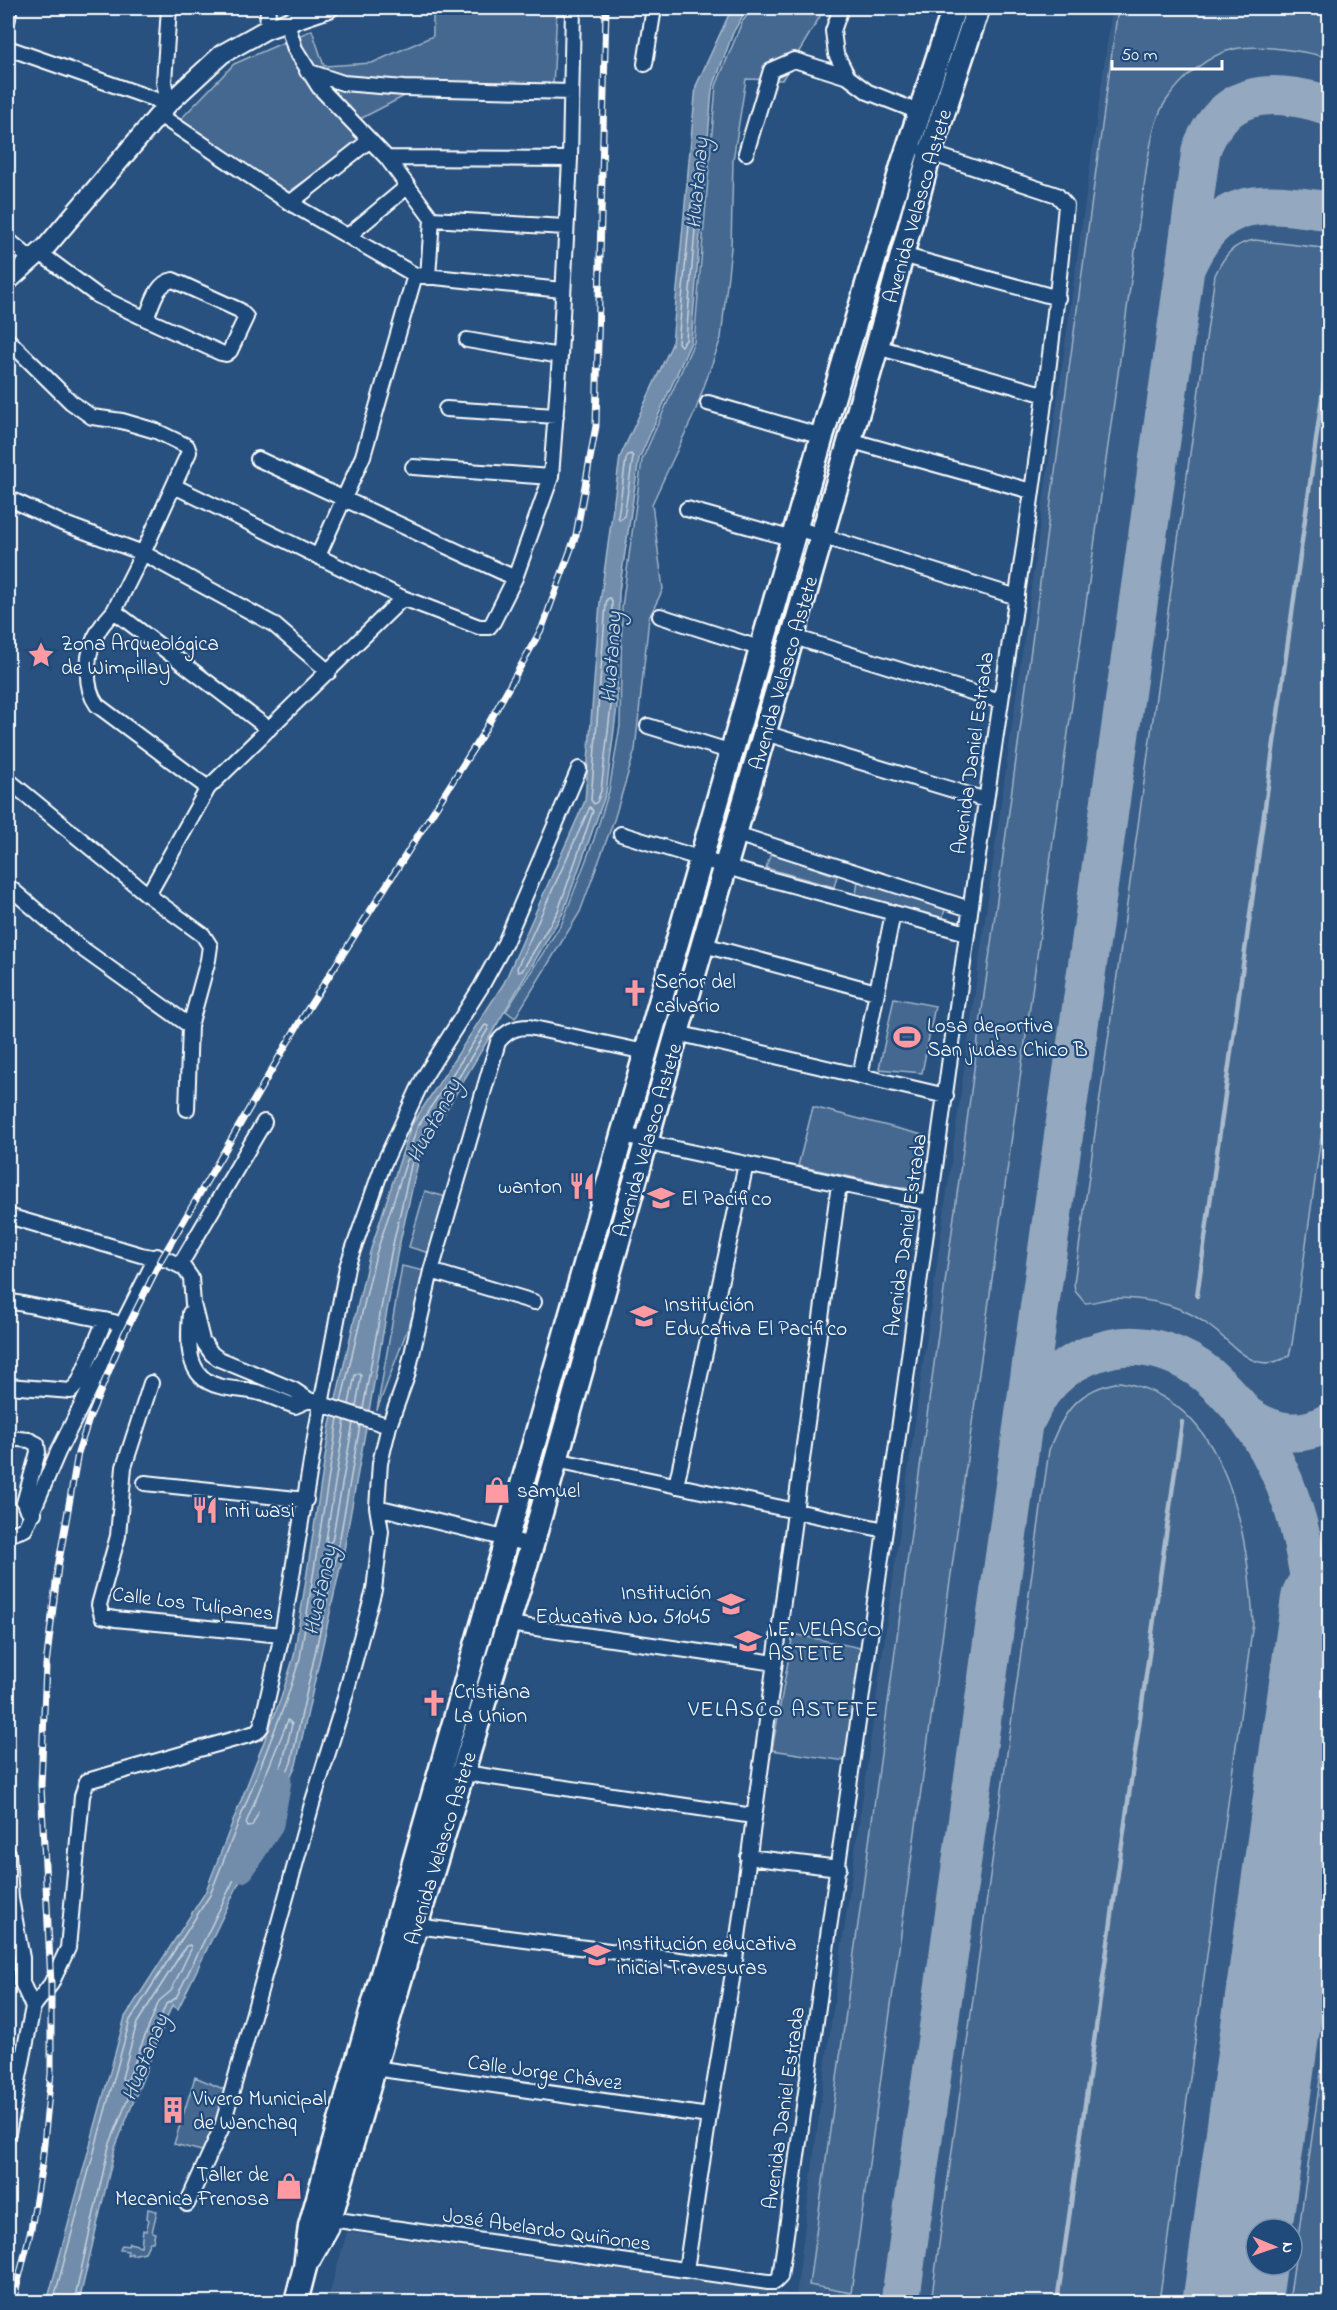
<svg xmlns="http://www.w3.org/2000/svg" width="1337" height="2310" viewBox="0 0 1337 2310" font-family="'Indie Flower',sans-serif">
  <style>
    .built { fill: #375d88; fill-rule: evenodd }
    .green { fill: #446890; stroke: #a2b4c8; stroke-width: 1.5 }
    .water { fill: #718dab; stroke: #aabbcd; stroke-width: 1.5 }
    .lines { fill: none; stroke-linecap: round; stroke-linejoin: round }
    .shore { stroke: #c6d1dd; stroke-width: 1.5 }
    .stream { stroke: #aabbcd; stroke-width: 4.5 }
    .river { stroke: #718dab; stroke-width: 27 }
    .taxiway { stroke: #94a8bf; stroke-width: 39 }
    .runway { stroke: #94a8bf; stroke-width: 99 }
    .minor-casing { stroke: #fff; stroke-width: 18 }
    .tertiary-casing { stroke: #fff; stroke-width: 22 }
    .trunk-casing { stroke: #fff; stroke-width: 27 }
    .minor { stroke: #1f4a7a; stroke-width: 14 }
    .tertiary { stroke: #1f4a7a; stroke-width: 18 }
    .trunk { stroke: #1f4a7a; stroke-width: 22 }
    .rail-casing { stroke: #fff; stroke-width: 7 }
    .rail { stroke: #1f4a7a; stroke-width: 4.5; stroke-dasharray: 14; stroke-linecap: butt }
    .labels { text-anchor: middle; stroke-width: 4.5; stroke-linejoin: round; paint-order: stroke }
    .street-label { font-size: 21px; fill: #fff; stroke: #1f4a7a }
    .poi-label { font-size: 21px; fill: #fff; stroke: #1f4a7a; text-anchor: start }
    .water-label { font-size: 22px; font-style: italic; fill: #d4dde6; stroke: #1f4a7a }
    .neighbourhood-label { font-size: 22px; letter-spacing: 1.5px; fill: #fff; stroke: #1f4a7a }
  </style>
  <rect width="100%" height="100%" fill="#28517f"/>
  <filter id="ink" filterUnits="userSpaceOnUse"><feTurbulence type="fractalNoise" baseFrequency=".0167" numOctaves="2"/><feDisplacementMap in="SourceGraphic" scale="12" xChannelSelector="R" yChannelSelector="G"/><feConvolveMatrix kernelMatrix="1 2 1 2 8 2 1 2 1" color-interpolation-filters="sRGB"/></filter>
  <g filter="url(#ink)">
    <path class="built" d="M 1112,8 L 1329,8 L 1329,2302 L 327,2302 L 347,2232 L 796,2295 L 829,2038 ZM 1256,2229 L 1292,2229 L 1292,2265 L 1256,2265 Z"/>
    <path class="green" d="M 433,8 L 557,8 L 553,87 L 416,90 L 356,121 L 359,142 L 286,194 L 177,123 L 234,64 L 312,30 L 324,66 L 372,63 L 433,36 Z
      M 753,8 L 825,8 L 782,80 L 746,79 L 733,160 L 731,248 L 721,338 L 695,412 L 652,504 L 663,589 L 649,618 L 635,750 L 614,820 L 580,912 L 515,1018 L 506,1011 L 562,923 L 594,839 L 609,791 L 620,726 L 622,607 L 642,460 L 694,342 L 716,86 L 742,22 Z
      M 1118,8 L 1329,8 L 1329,58 C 1306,51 1258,44 1234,49 C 1207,55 1181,79 1166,101 C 1155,117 1152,139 1148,158 L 851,2293 L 809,2285 Z
      M 1255,240 L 1330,249 L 1330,1073 L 1292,1344 L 1289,1356 C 1257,1375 1239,1351 1217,1332 C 1203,1320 1186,1310 1168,1305 C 1150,1300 1127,1297 1108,1299 C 1100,1300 1093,1303 1085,1303 L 1075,1291 L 1074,1283 L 1215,275 C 1224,256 1233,243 1255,240 Z
      M 771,853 L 837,876 L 834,887 L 766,868 Z
      M 858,879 L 946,906 L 942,920 L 856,896 Z
      M 894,998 L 935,1006 L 922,1073 L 879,1069 Z
      M 813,1107 L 927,1136 L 914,1190 L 798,1166 Z
      M 425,1191 L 453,1199 L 436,1255 L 409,1247 Z
      M 402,1266 L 429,1272 L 377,1410 Z
      M 1120,1382 C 1229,1400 1248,1533 1253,1623 L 1159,2302 L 931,2302 L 1049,1450 C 1063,1412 1078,1389 1120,1382 Z
      M 512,1564 L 517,1566 L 460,1760 L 452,1760 Z
      M 793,1634 L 861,1648 L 845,1761 L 772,1750 Z
      M 1329,2015 L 1329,2302 L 1289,2302 Z
      M 195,2077 L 228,2091 L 210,2153 L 174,2144 Z
      M 148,2209 L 157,2211 L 152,2232 L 155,2233 L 153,2242 L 150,2242 L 145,2252 L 132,2255 L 132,2253 L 127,2255 L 128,2251 L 120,2250 L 122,2245 L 128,2246 L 129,2243 L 141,2246 L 143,2230 L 146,2231 L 149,2220 L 147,2218 Z"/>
    <path class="water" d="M 732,8 L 747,8 L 733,33 L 712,90 L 691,342 L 639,459 L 619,592 L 617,706 L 606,793 L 563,913 L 420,1154 L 397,1255 L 344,1550 L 296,1765 L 178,2009 L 172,2005 L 115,2148 L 79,2302 L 47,2302 L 125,2017 L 205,1893 L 281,1698 L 294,1656 L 330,1425 L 370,1252 L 411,1126 L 504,983 L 585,801 L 600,603 L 620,457 L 672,344 L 696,86 Z"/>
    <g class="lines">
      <path class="shore" d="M 694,201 L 697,205 L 686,340 L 681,346 L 678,343 L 691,204 Z
        M 631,454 L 633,457 L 624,517 L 620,520 L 618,517 L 626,459 L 628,455 Z
        M 610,598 L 612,601 L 611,705 L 601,791 L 597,802 L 594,804 L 591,800 L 606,604 L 607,599 Z
        M 590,807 L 593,811 L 558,911 L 522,971 L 518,972 L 517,968 Z
        M 485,1025 L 488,1026 L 488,1029 L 416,1148 L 412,1149 L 411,1146 L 417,1128 Z
        M 341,1402 L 376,1254 L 407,1160 L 410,1158 L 412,1161 L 391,1253 L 363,1409
        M 349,1404 L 355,1375 L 359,1373 L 361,1376 L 356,1407
        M 345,1420 L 326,1540 L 328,1543 L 332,1541 L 353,1423
        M 288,1720 L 292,1724 L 283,1761 L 252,1826 L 248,1827 L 246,1823 Z
        M 190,1945 L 191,1949 L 171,1991 L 159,2001 L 128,2079 L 123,2081 L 122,2078 L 137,2023 L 186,1946 Z
        M 53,2302 L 130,2020 L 210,1895 L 286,1701 L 300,1658 L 338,1418
        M 74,2302 L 109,2146 L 166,2004 L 176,1998 L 291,1763 L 338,1549 L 360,1425"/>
      <path class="stream" d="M 1197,1296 L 1329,347
        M 1057,2302 L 1182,1422"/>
      <path class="river" d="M 241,1869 L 270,1824 L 278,1781"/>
      <path class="taxiway" d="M 1186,260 L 1201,150 C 1218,106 1247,90 1293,97 C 1306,99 1318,101 1330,107
        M 1028,1416 C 1044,1379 1074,1356 1113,1348 C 1147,1341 1184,1355 1210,1377 C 1298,1454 1308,1556 1321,1665
        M 1249,1417 C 1275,1434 1301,1438 1330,1422
        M 900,2302 L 1185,269 C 1218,194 1259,201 1330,211"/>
      <path class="runway" d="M 1232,2302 L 1330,1603"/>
      <defs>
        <path id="minor" d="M 841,8 L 833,31 L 836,54 L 848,77 L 868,92 L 919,112
          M 8,19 L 9,8
          M 287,23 L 295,49 L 319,87 L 387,158 L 432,219 L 428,277
          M 267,29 L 268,8
          M 8,48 L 168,104 L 164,82 L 169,8
          M 645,64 L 654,8
          M 307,71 L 343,83 L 404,88 L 571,92
          M 158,114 L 290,203 L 415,275 L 562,290
          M 746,153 L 771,70 L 794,60 L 848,77
          M 387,158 L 570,159
          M 290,203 L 370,140
          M 432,219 L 565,227
          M 348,236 L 408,186
          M 8,240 L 32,260
          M 40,253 L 98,296 L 146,319 L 221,353 L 226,354 L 230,351 L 246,317 L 239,310 L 173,280 C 156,283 152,305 146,319
          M 902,255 L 1058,298
          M 8,340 L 71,402 L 92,417 L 122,421 L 156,431 L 187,446 L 189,452 L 143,553 L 114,611 L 269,729
          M 467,340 L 560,356
          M 877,347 L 1046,395
          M 708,403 L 822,436
          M 446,409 L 556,416
          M 849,440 L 1031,491
          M 258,459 L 515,578 L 551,477 L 560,356 L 570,159 L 573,8
          M 413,467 L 551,477
          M 174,486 L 403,598 L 479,627 L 489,627 L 493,622 L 515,578
          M 8,498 L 62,523 L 143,553 L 273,624 L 329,672
          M 687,509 L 793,539
          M 796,528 L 1017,597
          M 318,556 L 363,456 L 415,275
          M 114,611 C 109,617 103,623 99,630 C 86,650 83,686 97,705 L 208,788
          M 660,616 L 762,649
          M 794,637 L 1000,701
          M 648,726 L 732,752
          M 765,733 L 986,800
          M 8,780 L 148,895 L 203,935 L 210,946 L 208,960 L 190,1026 L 187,1109
          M 621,834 L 744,872 L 967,933
          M 736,834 L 970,909
          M 8,886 L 73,942 L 190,1026
          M 148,895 L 208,788 L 403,598
          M 704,945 L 876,992
          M 677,1033 L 946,1096
          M 860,1076 L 893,913
          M 623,1134 L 662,1146 L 929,1203
          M 8,1216 L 141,1255 L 168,1260 L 184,1268 L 191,1278 L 193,1304 L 202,1340 L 212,1354 L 219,1359 L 294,1390 L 309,1400 L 389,1426 L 380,1463 L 377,1507 L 532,1545
          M 180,1265 L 264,1122
          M 431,1271 L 534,1302
          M 8,1301 L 114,1322
          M 190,1313 C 188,1341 185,1378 219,1386 C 232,1390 247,1389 260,1393 C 272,1396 283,1402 295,1406 L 309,1400
          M 151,1383 L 124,1467 L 118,1536 L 99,1605 L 102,1616 L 115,1619 L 282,1635
          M 8,1386 L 71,1391 L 79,1382 L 105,1320
          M 389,1426 L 407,1376 L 431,1271 L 498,1042 C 507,1031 515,1027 529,1027 L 645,1052
          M 8,1438 L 29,1440 L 37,1444 L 38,1452 L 24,1503 L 26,1508 L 34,1513
          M 556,1460 L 885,1530
          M 145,1483 L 306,1500
          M 676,1486 L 746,1164
          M 8,1535 L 25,1529 L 58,1452 L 157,1256
          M 509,1624 L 775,1663
          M 458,1772 L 753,1816
          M 8,1853 L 11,1899 L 22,1958 L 22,1983 L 33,2007
          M 748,1857 L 839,1868
          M 416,1926 L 734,1967
          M 374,2068 L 709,2116
          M 8,2133 L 33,2007 L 51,1984 L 68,1948 L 82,1796 L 87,1781 L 249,1735 L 257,1732 L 261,1727 L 282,1635 L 317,1426 L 347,1267 L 383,1165 L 424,1077 L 481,987 L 505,943 L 579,769
          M 187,2204 L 222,2127 L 312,1804 L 341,1711 L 374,1590 L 381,1531 L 377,1507
          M 324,2218 L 768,2282 L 775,2282 L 780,2277 C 844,1829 906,1382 967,934 C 1000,691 1044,450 1066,205 L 1057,195 L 924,151
          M 686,2270 L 709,2116 L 734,1967 L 839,1184"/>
        <path id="tertiary" d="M 8,281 L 46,247 L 168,104 L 222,54 L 267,29 L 329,8"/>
        <path id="trunk" d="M 310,2258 L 327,2228 L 330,2219 L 416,1926 L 532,1545 L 677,1033 L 877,347 L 930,153 L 978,8
          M 296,2302 L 305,2267 L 310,2226 L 822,436 L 903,163 L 954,8"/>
      </defs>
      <use href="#minor" class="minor-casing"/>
      <use href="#tertiary" class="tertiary-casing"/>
      <use href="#trunk" class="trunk-casing"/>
      <use href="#minor" class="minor"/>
      <use href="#tertiary" class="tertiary"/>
      <use href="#trunk" class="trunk"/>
      <defs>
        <path id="rail" d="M 13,2302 L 31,2229 L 42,2164 L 51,2073 L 51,1984 L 41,1785 L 46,1665 L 58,1567 L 78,1453 L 89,1419 L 124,1334 L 162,1258 L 299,1023 L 482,735 L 542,628 L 576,535 L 596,426 L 606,8"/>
      </defs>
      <use href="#rail" class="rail-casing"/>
      <use href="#rail" class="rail"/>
    </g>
  </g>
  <defs>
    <symbol id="sight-bare" viewBox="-9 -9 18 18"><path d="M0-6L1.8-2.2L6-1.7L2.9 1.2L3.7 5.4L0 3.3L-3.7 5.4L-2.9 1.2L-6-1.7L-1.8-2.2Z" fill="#ff9aa2" stroke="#1f4a7a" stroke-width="2.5" paint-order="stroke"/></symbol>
    <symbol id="church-bare" viewBox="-9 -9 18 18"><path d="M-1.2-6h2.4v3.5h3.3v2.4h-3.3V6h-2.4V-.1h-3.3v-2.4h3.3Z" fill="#ff9aa2" stroke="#1f4a7a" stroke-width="2.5" paint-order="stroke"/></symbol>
    <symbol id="stadium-bare" viewBox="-9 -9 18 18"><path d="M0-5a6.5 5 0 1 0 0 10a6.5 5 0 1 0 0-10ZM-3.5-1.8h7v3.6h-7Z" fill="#ff9aa2" stroke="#1f4a7a" stroke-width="2.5" paint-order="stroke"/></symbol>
    <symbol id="restaurant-bare" viewBox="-9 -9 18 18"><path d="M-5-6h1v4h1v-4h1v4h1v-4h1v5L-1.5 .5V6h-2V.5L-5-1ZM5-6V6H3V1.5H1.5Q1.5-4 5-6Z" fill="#ff9aa2" stroke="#1f4a7a" stroke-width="2.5" paint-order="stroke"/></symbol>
    <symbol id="school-bare" viewBox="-9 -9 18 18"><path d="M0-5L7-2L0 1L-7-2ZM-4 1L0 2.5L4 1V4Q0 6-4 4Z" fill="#ff9aa2" stroke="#1f4a7a" stroke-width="2.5" paint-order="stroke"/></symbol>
    <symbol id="shop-bare" viewBox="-9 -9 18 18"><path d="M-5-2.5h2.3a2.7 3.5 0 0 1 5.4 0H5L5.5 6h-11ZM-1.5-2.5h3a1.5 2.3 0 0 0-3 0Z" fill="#ff9aa2" stroke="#1f4a7a" stroke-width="2.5" paint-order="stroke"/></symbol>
    <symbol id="building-bare" viewBox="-9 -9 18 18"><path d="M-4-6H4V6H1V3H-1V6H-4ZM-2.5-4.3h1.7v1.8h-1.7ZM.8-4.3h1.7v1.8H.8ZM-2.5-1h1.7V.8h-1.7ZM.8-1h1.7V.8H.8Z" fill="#ff9aa2" stroke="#1f4a7a" stroke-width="2.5" paint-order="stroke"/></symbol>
  </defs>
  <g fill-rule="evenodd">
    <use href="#sight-bare" x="22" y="636" width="38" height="38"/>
    <use href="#church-bare" x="616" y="974" width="38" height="38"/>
    <use href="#stadium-bare" x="888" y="1018" width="38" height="38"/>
    <use href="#restaurant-bare" x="563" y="1167" width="38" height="38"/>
    <use href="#school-bare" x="642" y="1179" width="38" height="38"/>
    <use href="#school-bare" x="625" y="1297" width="38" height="38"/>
    <use href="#shop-bare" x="478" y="1471" width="38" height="38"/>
    <use href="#restaurant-bare" x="186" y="1491" width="38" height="38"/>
    <use href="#school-bare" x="712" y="1585" width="38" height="38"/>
    <use href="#school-bare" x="729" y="1622" width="38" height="38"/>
    <use href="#church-bare" x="415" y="1684" width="38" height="38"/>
    <use href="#school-bare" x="578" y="1936" width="38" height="38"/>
    <use href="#building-bare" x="154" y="2091" width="38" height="38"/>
    <use href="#shop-bare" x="270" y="2167" width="38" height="38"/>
  </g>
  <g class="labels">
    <g class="street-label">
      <text transform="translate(917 206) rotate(-74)" y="7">Avenida Velasco Astete</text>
      <text transform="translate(783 673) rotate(-74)" y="7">Avenida Velasco Astete</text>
      <text transform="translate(972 753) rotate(-82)" y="7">Avenida Daniel Estrada</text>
      <text transform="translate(647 1140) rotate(-74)" y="7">Avenida Velasco Astete</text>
      <text transform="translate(905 1235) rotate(-82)" y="7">Avenida Daniel Estrada</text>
      <text transform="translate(193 1603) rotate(7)" y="7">Calle Los Tulipanes</text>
      <text transform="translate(440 1848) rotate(-73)" y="7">Avenida Velasco Astete</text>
      <text transform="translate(545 2072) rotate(8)" y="7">Calle Jorge Chávez</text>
      <text transform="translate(783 2108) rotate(-82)" y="7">Avenida Daniel Estrada</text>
      <text transform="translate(547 2229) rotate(8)" y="7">José Abelardo Quiñones</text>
    </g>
    <g class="poi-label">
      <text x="61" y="650">Zona Arqueológica<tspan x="61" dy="24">de Wimpillay</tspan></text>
      <text x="655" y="988">Señor del<tspan x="655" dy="24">calvario</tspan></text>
      <text x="927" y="1032">Losa deportiva<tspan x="927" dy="24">San judas Chico B</tspan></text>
      <text x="562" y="1193" text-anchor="end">wanton</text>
      <text x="681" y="1205">El Pacifico</text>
      <text x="664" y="1311">Institución<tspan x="664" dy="24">Educativa El Pacifico</tspan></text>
      <text x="517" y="1497">samuel</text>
      <text x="225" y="1517">inti wasi</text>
      <text x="711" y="1599" text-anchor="end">Institución<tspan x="711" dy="24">Educativa No. 51045</tspan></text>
      <text x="768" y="1636">I.E. VELASCO<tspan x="768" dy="24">ASTETE</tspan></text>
      <text x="454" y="1698">Cristiana<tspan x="454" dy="24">La Union</tspan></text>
      <text x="617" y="1950">Institución educativa<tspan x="617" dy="24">inicial Travesuras</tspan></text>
      <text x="193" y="2105">Vivero Municipal<tspan x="193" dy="24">de Wanchaq</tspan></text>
      <text x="269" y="2181" text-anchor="end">Taller de<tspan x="269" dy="24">Mecanica Frenosa</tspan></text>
    </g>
    <g class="water-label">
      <text transform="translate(696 183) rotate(-85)" y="8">Huatanay</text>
      <text transform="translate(610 657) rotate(-86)" y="8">Huatanay</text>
      <text transform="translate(433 1120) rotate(-62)" y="8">Huatanay</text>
      <text transform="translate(319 1590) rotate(-78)" y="8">Huatanay</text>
      <text transform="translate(144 2057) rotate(-68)" y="8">Huatanay</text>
    </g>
    <g class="neighbourhood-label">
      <text x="784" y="1716">VELASCO ASTETE</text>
    </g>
  </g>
  <rect width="1337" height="2310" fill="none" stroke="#1f4a7a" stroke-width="30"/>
  <rect x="15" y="15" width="1307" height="2280" fill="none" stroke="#fff" stroke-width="2" filter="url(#ink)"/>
  <g transform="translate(1274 2247) rotate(92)"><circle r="28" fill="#1f4a7a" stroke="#7992af" stroke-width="1.5"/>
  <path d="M0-4.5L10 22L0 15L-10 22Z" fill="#ff9aa2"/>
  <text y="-9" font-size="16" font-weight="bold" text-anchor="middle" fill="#ffffff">N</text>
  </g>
  <path d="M1112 60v9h110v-9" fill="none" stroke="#ffffff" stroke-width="3"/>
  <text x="1121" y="60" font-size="18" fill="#ffffff" stroke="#1f4a7a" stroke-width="4.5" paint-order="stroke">50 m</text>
</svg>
